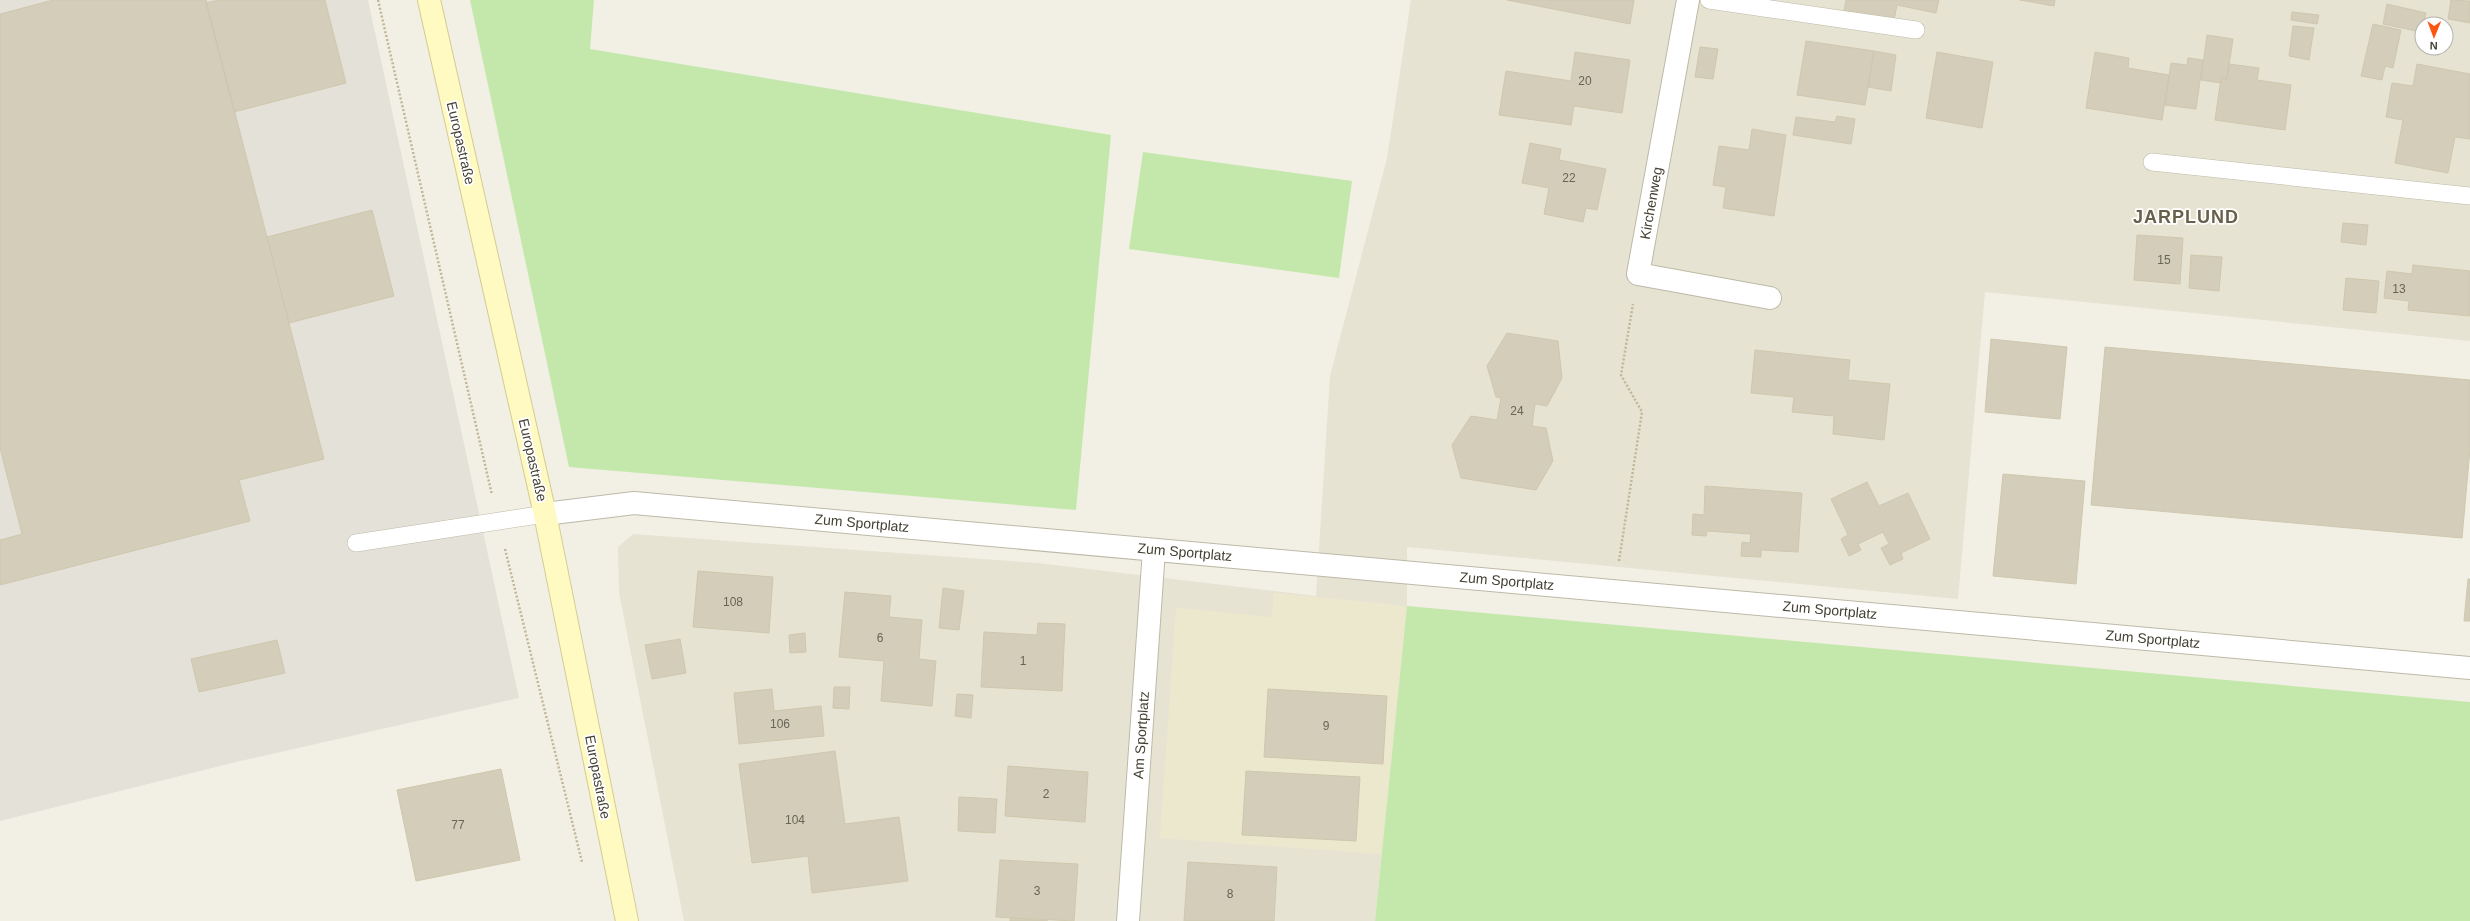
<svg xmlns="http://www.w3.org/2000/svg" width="2470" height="921" viewBox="0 0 2470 921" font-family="Arial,sans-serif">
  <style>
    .residential { fill: #e6e3d2; fill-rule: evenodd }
    .industrial { fill: #e4e1d9 }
    .education { fill: #ece8ce }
    .green { fill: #c4e8ac }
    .building { fill: #d4cdba; stroke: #cfc7ad }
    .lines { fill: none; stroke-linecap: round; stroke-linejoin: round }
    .lane-casing { stroke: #beb9a7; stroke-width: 18 }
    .street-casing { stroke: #beb9a7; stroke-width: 24 }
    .secondary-casing { stroke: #d3cb93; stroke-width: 24 }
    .path { stroke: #c0b798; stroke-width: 2.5; stroke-dasharray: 2 2; stroke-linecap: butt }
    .lane { stroke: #fff; stroke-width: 17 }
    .street { stroke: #fff; stroke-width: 22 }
    .secondary { stroke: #fff9c2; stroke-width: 22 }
    .labels { text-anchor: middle; stroke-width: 3.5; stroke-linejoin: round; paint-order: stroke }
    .number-label { font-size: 12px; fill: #696456 }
    .street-label { font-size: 14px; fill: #454134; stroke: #fff }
    .district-label { font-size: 18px; font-weight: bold; letter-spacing: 1px; fill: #68604b; stroke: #fff }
  </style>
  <rect width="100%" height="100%" fill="#f2f0e4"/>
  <path class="residential" d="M 1411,0 L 2470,0 L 2470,341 L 1985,292 L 1958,599 L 1407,547 L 1407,606 L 1375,921 L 684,921 L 619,593 L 618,547 L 633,534 L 1038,563 L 1316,596 L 1330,376 L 1387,158 ZM 2422,24 L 2446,24 L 2446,48 L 2422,48 Z"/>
  <path class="industrial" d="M 0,0 L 368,0 L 519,698 L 236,762 L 0,821 Z"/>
  <path class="education" d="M 1274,593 L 1407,606 L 1382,854 L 1160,838 L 1176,608 L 1272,617 Z"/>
  <path class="green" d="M 470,0 L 594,0 L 590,49 L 1111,135 L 1076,510 L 569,467 Z
    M 1143,152 L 1352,181 L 1339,278 L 1129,249 Z
    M 1407,606 L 2470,702 L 2470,921 L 1375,921 Z"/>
  <path class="building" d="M 53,0 L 206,0 L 324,459 L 239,480 L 250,521 L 0,585 L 0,540 L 22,534 L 0,448 L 0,14 Z
    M 218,0 L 325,0 L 346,83 L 234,112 L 206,3 Z
    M 1507,0 L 1634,0 L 1630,24 Z
    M 1846,0 L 1939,0 L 1936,13 L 1897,5 L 1894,20 L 1844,11 Z
    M 2020,0 L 2055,0 L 2054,6 Z
    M 2451,0 L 2470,1 L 2470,23 L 2448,19 Z
    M 2387,4 L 2426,13 L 2421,32 L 2383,24 Z
    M 2292,12 L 2319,15 L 2317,24 L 2291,20 Z
    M 2373,24 L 2401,30 L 2393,68 L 2385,66 L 2382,80 L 2361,76 Z
    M 2293,26 L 2314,28 L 2309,60 L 2289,56 Z
    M 2207,35 L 2233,39 L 2227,79 L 2221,78 L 2221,83 L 2201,80 Z
    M 1806,41 L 1874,51 L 1865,105 L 1797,95 Z
    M 1700,47 L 1718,49 L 1713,79 L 1695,77 Z
    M 1874,51 L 1896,55 L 1891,91 L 1868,87 Z
    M 1575,52 L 1630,60 L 1622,113 L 1574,106 L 1571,125 L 1499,115 L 1506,71 L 1571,81 Z
    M 1937,52 L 1993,62 L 1982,128 L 1926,118 Z
    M 2095,52 L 2129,58 L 2128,68 L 2169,75 L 2162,120 L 2086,108 Z
    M 2188,58 L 2203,60 L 2196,109 L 2165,105 L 2171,63 L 2187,65 Z
    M 2229,64 L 2259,68 L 2257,80 L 2291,85 L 2285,130 L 2215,120 L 2221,78 L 2227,79 Z
    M 2417,64 L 2470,74 L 2470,139 L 2455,137 L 2448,173 L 2395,163 L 2403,120 L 2386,117 L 2392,83 L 2413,86 Z
    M 1837,116 L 1855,119 L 1851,144 L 1793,135 L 1796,117 L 1835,122 Z
    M 1752,129 L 1786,135 L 1774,216 L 1723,208 L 1726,187 L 1713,185 L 1719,146 L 1749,150 Z
    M 1530,143 L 1561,149 L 1559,160 L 1606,169 L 1597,210 L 1586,208 L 1583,222 L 1544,214 L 1549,188 L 1522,183 Z
    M 372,210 L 394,296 L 289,323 L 267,237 Z
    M 2343,223 L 2368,225 L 2366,245 L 2341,242 Z
    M 2137,235 L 2183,238 L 2180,284 L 2134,280 Z
    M 2191,255 L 2222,257 L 2219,291 L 2189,288 Z
    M 2413,265 L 2470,271 L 2470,316 L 2408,310 L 2409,301 L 2384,298 L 2387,271 L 2412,274 Z
    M 2346,278 L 2379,281 L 2376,313 L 2343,310 Z
    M 1507,333 L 1558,341 L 1562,378 L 1547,406 L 1535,404 L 1532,426 L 1546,428 L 1553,461 L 1536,490 L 1461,478 L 1452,445 L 1471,416 L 1497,420 L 1501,398 L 1496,397 L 1487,366 Z
    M 1991,339 L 2067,347 L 2060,419 L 1985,412 Z
    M 2105,347 L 2470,380 L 2470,449 L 2462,538 L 2091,505 Z
    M 1755,350 L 1850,360 L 1848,380 L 1890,384 L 1884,440 L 1833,434 L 1834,416 L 1792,412 L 1794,397 L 1751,393 Z
    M 2003,474 L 2085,481 L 2076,584 L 1993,576 Z
    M 1867,482 L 1879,506 L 1908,493 L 1930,539 L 1901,553 L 1903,559 L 1890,565 L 1881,548 L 1889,544 L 1883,532 L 1858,544 L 1861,550 L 1849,556 L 1841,539 L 1848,535 L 1831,499 Z
    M 1705,486 L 1802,493 L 1798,552 L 1761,550 L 1761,557 L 1741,556 L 1742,542 L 1750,543 L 1751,534 L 1707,531 L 1706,536 L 1692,535 L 1693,514 L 1704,515 Z
    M 698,571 L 773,577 L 769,633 L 693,627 Z
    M 2468,579 L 2470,579 L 2470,621 L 2464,621 Z
    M 943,588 L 964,591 L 959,630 L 939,628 Z
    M 845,592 L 891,596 L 889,617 L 922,620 L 919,659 L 936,661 L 932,706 L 881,701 L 884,661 L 839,657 Z
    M 1038,623 L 1065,624 L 1062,691 L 981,687 L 984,632 L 1037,635 Z
    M 805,633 L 806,652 L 790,653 L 789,635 Z
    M 680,639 L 686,673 L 652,679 L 645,645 Z
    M 277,640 L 285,673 L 199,692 L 191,659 Z
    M 834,687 L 850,687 L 849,709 L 833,708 Z
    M 772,689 L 774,711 L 821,706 L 824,736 L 739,744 L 734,693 Z
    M 1268,689 L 1387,696 L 1383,764 L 1264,757 Z
    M 957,694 L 973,695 L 971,718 L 955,716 Z
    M 835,751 L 845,824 L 899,817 L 908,881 L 812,893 L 808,856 L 752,863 L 739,764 Z
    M 1008,766 L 1088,772 L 1085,822 L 1005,816 Z
    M 501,769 L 520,860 L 416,881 L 397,790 Z
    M 1246,771 L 1360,777 L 1356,841 L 1242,835 Z
    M 959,797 L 997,799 L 995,833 L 958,831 Z
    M 1000,860 L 1078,864 L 1074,921 L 996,917 Z
    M 1188,862 L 1277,867 L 1274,921 L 1184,921 Z
    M 1010,918 L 1048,921 L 1010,921 Z"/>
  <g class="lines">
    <defs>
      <path id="lane" d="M 1709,0 L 1916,30
        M 2152,162 L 2470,196
        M 356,543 L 545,514"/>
      <path id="street" d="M 1688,0 L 1638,274 L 1770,298
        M 545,514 L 634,503 L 2470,668
        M 1128,921 L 1154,550"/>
      <path id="secondary" d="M 429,0 L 545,514 L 627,921"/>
    </defs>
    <use href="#lane" class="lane-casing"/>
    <use href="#street" class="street-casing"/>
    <use href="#secondary" class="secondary-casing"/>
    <path class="path" d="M 378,0 L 492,495
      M 505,549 L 582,862
      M 1619,561 L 1642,412 L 1621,375 L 1633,304"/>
    <use href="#lane" class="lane"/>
    <use href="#street" class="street"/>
    <use href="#secondary" class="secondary"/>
  </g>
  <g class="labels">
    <g class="number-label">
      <text x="1585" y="85">20</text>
      <text x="1569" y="182">22</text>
      <text x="2164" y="264">15</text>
      <text x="2399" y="293">13</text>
      <text x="1517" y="415">24</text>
      <text x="733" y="606">108</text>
      <text x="880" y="642">6</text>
      <text x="1023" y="665">1</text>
      <text x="780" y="728">106</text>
      <text x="1326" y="730">9</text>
      <text x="1046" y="798">2</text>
      <text x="795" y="824">104</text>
      <text x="458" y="829">77</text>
      <text x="1037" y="895">3</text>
      <text x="1230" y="898">8</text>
    </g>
    <g class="street-label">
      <text transform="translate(461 143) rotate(77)" y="5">Europastraße</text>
      <text transform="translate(1651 203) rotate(-80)" y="5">Kirchenweg</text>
      <text transform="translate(533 460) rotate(77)" y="5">Europastraße</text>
      <text transform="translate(862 523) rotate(5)" y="5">Zum Sportplatz</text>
      <text transform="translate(1185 552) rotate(5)" y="5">Zum Sportplatz</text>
      <text transform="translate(1507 581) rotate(5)" y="5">Zum Sportplatz</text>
      <text transform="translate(1830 610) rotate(5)" y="5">Zum Sportplatz</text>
      <text transform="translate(2153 639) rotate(5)" y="5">Zum Sportplatz</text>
      <text transform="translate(1141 735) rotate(-86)" y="5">Am Sportplatz</text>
      <text transform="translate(598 777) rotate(79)" y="5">Europastraße</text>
    </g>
    <g class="district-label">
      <text x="2186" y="223">JARPLUND</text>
    </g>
  </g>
  <g transform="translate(2434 36) rotate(181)"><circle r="19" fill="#ffffff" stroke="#b5b3ae"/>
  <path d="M0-3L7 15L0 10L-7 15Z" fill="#fc5611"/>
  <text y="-6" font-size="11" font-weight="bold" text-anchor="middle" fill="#454134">N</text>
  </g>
</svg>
